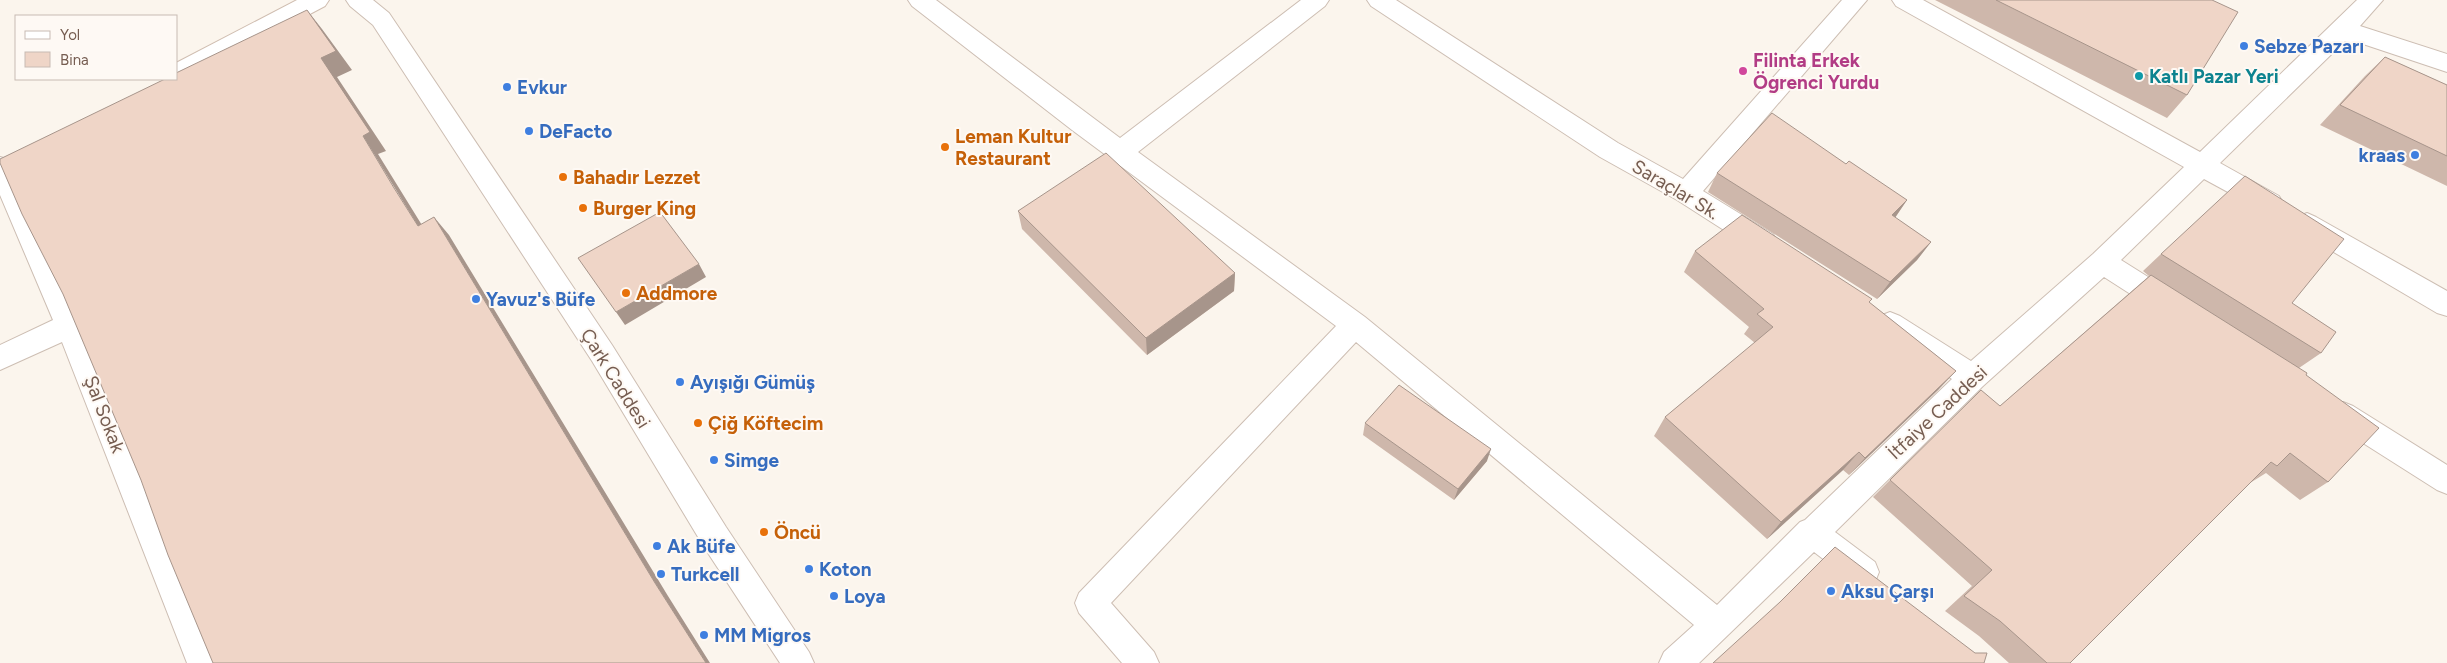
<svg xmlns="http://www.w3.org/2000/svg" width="2447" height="663" viewBox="0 0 2447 663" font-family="Figtree,sans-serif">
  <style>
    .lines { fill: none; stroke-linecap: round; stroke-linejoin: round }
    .street-casing { stroke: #cdbeb3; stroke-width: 2 }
    .secondary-casing { stroke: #d0beb1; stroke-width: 2 }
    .street { fill: #fff; fill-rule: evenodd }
    .secondary { fill: #fff; fill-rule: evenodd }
    .wall { fill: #ceb7ab }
    .shaded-wall { fill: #a7958b }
    .building { fill: #efd5c7; stroke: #a7958b }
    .shop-dot { fill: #3f7fe0; stroke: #fef9f4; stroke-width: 2 }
    .hotel-dot { fill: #d1479c; stroke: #fef9f4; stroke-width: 2 }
    .culture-dot { fill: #0f9aa8; stroke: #fef9f4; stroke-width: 2 }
    .food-dot { fill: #e8710a; stroke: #fef9f4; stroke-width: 2 }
    .labels { text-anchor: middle; stroke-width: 4; stroke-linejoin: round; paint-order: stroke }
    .shop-label { font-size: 19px; font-weight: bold; fill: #366cbe; stroke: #fef9f4; text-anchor: start }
    .hotel-label { font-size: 19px; font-weight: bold; fill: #b23c85; stroke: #fef9f4; text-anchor: start }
    .culture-label { font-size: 19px; font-weight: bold; fill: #0d838f; stroke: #fef9f4; text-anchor: start }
    .food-label { font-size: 19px; font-weight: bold; fill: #c56008; stroke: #fef9f4; text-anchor: start }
    .street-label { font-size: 19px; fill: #765d51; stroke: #fef9f4 }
  </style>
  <rect width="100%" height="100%" fill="#fbf5ed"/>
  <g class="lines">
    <defs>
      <path id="street" d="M 346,0 L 373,0 L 389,13 L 612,345 L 726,527 L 809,652 L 814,663 L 780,663 L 704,547 L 592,361 L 373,25 L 350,6 Z
        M 908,0 L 936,0 L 1120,138 L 1301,0 L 1329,0 L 1325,6 L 1138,152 L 1365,317 L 1717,605 L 1800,522 L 1805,520 L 1952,379 L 1880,332 L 1876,324 L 1880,316 L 1890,312 L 1900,316 L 1971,361 L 2093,254 L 2184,167 L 1896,6 L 1892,0 L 1923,0 L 2200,152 L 2357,0 L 2383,0 L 2360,26 L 2447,54 L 2447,72 L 2360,43 L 2356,45 L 2345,41 L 2220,163 L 2279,196 L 2283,203 L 2279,210 L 2270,213 L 2261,210 L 2204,179 L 2121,260 L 2180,297 L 2184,305 L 2180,313 L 2170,316 L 2160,313 L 2104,277 L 1983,386 L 1835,532 L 1875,562 L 1879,572 L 1875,582 L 1864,586 L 1853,582 L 1814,552 L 1699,663 L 1659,663 L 1664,652 L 1694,625 L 1356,342 L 1111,603 L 1154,652 L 1159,663 L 1122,663 L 1079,613 L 1075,603 L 1079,593 L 1336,326 L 1072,130 L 912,6 Z
        M 1367,0 L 1396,0 L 1618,143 L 1683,179 L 1842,0 L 1867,0 L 1703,191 L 1773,234 L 1777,242 L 1773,250 L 1764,253 L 1755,250 L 1677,200 L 1600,157 L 1371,6 Z
        M 0,157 L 10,160 L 14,167 L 105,376 L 219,663 L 187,663 L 62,342 L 0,370 L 0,345 L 53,320 L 0,195 Z
        M 2307,213 L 2316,217 L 2447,291 L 2447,316 L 2437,313 L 2298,231 L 2294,224 L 2298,217 Z
        M 2343,402 L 2353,406 L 2447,465 L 2447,494 L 2437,490 L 2333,424 L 2329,415 L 2333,406 Z"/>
      <path id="secondary" d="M 297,0 L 329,0 L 325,6 L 185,80 L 176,83 L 167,80 L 167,79 L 176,79 L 176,63 Z"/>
    </defs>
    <use href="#street" class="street-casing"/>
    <use href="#secondary" class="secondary-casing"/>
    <use href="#street" class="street"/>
    <use href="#secondary" class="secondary"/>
  </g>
  <path class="wall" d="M 1935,0 L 2212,0 L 2187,95 L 2167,118 Z
    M 2385,57 L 2447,85 L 2447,186 L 2320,125 L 2365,76 Z
    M 1846,164 L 1907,200 L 1895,218 L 1931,242 L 1917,260 L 1877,299 L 1708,192 L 1717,173 Z
    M 1018,211 L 1235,273 L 1234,291 L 1147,355 L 1022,229 Z
    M 1695,251 L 1870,303 L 1956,371 L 1938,390 L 1849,475 L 1843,470 L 1767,539 L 1654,436 L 1665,417 L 1755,343 L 1744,334 L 1749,327 L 1684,272 Z
    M 2161,254 L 2292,303 L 2321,353 L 2299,368 L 2306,375 L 2328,482 L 2300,500 L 2266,473 L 2250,483 L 2070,663 L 2009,663 L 1979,636 L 1945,611 L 1972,586 L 1873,497 L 1890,480 L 2000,406 L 2149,276 L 2143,271 Z
    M 1365,423 L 1487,461 L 1454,500 L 1363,435 Z"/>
  <path class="shaded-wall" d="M 307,10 L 322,29 L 352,70 L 337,77 L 386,151 L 378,154 L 433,243 L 418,226 L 363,136 L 321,58 Z
    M 1907,200 L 1894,219 L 1892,215 Z
    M 434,217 L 449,235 L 668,596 L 710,663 L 706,663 L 655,583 Z
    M 1931,242 L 1917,260 L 1877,299 L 1890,282 Z
    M 699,264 L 706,277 L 625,325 L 616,312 Z
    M 1235,273 L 1234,291 L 1147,355 L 1146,338 Z
    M 1956,371 L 1938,390 L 1849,475 L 1865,458 Z
    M 1491,449 L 1487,461 L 1454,500 L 1458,489 Z
    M 1859,452 L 1843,470 L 1767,539 L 1781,522 Z"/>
  <path class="building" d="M 1996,0 L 2212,0 L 2238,12 L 2187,95 Z
    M 307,10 L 336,51 L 321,58 L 370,132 L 363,136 L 394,188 L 418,226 L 434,217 L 655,583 L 706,663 L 213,663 L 168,555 L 141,480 L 63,294 L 22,214 L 0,163 L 0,159 L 165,79 L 176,79 L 176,73 Z
    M 2385,57 L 2447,85 L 2447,156 L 2340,105 Z
    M 1772,113 L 1846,164 L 1849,161 L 1907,200 L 1892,215 L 1931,242 L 1890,282 L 1717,173 Z
    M 1106,153 L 1235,273 L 1146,338 L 1018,211 Z
    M 2245,176 L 2344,239 L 2292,303 L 2336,332 L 2321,353 L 2161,254 Z
    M 660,212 L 699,264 L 616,312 L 578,258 Z
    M 1742,215 L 1872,299 L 1869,302 L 1956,371 L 1865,458 L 1859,452 L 1781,522 L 1665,417 L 1773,327 L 1757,314 L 1764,309 L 1695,251 Z
    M 2151,275 L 2307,373 L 2306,375 L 2379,428 L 2328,482 L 2290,453 L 2277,466 L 2271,462 L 2070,663 L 2047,663 L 2000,621 L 1964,596 L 1992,570 L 1890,480 L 1981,390 L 2000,406 Z
    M 1399,385 L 1491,449 L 1458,489 L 1365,423 Z
    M 1835,547 L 1975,653 L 1987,653 L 1984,663 L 1713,663 L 1780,602 Z"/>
  <g class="shop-dot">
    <circle cx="2244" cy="46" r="5"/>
    <circle cx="507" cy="87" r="5"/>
    <circle cx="529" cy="131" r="5"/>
    <circle cx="2415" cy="155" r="5"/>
    <circle cx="476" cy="299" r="5"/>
    <circle cx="680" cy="382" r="5"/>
    <circle cx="714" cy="460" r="5"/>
    <circle cx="657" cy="546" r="5"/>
    <circle cx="809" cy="569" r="5"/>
    <circle cx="661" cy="574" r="5"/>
    <circle cx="1831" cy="591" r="5"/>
    <circle cx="834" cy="596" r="5"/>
    <circle cx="704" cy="635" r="5"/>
  </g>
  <circle class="hotel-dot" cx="1743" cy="71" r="5"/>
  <circle class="culture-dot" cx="2139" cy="76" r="5"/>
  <g class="food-dot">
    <circle cx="945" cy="147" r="5"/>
    <circle cx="563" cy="177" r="5"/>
    <circle cx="583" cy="208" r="5"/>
    <circle cx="626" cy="293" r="5"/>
    <circle cx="698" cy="423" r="5"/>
    <circle cx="764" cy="532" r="5"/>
  </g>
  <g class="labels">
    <g class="shop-label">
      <text x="2254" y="53">Sebze Pazarı</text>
      <text x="517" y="94">Evkur</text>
      <text x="539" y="138">DeFacto</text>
      <text x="2405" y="162" text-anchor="end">kraas</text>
      <text x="486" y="306">Yavuz's Büfe</text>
      <text x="690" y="389">Ayışığı Gümüş</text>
      <text x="724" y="467">Simge</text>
      <text x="667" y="553">Ak Büfe</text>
      <text x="819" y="576">Koton</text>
      <text x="671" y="581">Turkcell</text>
      <text x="1841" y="598">Aksu Çarşı</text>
      <text x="844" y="603">Loya</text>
      <text x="714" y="642">MM Migros</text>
    </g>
    <g class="hotel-label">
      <text x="1753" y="67">Filinta Erkek<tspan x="1753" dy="22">Ögrenci Yurdu</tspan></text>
    </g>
    <g class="culture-label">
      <text x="2149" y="83">Katlı Pazar Yeri</text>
    </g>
    <g class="food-label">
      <text x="955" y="143">Leman Kultur<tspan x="955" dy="22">Restaurant</tspan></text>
      <text x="573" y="184">Bahadır Lezzet</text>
      <text x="593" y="215">Burger King</text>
      <text x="636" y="300">Addmore</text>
      <text x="708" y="430">Çiğ Köftecim</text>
      <text x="774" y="539">Öncü</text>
    </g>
    <g class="street-label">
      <text transform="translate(1676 189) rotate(31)" y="7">Saraçlar Sk.</text>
      <text transform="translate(616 378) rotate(58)" y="7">Çark Caddesi</text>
      <text transform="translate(1937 412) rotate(-43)" y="7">İtfaiye Caddesi</text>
      <text transform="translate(105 414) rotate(69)" y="7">Şal Sokak</text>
    </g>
  </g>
  <rect x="15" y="15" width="162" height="65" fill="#fef9f4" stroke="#c8bbb3"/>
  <rect x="25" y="31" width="25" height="8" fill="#ffffff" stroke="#c8bbb3"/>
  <text x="60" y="40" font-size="15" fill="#765d51">Yol</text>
  <rect x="25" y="52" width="25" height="15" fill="#efd5c7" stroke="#c8bbb3"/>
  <text x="60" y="65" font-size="15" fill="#765d51">Bina</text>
</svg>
